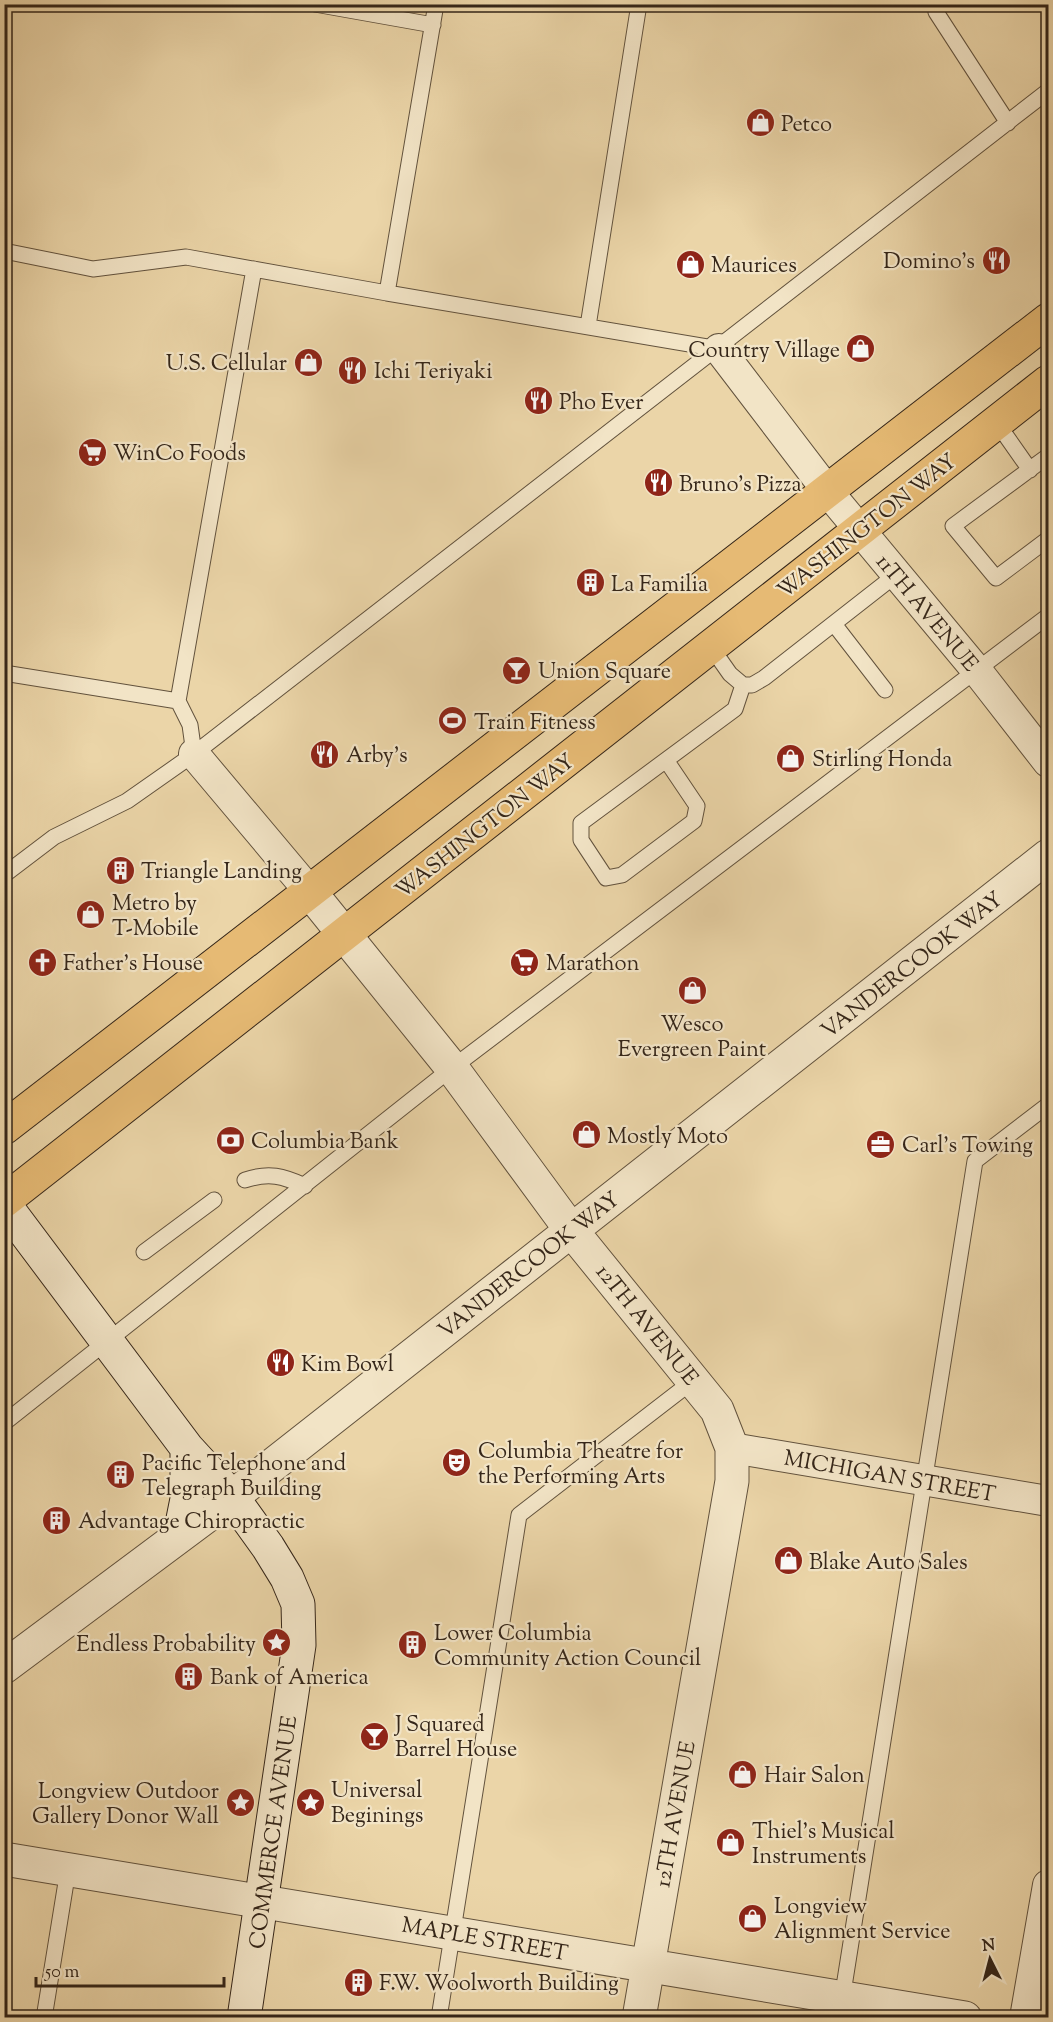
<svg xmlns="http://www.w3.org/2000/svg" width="1053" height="2022" viewBox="0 0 1053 2022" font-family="'Sorts Mill Goudy',serif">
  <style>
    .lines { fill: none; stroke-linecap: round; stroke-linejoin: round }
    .service-casing { stroke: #62523d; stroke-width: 17 }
    .minor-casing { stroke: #62523d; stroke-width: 32 }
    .tertiary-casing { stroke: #62523d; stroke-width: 35 }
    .secondary-casing { stroke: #352619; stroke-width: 35 }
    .primary-casing { stroke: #352619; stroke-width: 35 }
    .service { stroke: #f2e4c6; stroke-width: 15 }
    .minor { stroke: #f2e4c6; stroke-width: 30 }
    .tertiary { stroke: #f2e4c6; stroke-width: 33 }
    .secondary { stroke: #f2e4c6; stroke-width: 33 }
    .primary { stroke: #e6ba74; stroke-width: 33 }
    .labels { text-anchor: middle; stroke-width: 4.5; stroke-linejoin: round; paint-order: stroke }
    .poi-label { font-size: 22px; fill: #352619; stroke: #f2e4c6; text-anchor: start }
    .street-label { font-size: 22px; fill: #352619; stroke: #f2e4c6 }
  </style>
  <rect width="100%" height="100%" fill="#ebd5a8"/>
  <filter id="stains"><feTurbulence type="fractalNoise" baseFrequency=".00333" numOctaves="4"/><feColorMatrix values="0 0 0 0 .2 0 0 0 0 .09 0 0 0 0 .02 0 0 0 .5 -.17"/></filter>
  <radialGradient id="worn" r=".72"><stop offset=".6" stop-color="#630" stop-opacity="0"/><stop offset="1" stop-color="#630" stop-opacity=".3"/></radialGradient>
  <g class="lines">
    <defs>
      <path id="service" d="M 315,4 L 433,25
        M 436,4 L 387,293 L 719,349
        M 941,4 L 936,12 L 1008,123
        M 4,251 L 93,269 L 186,257 L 387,293
        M 588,326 L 639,4
        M 997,423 L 1030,470
        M 1048,456 L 953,526 L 996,578 L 1048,539
        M 834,624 L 885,690
        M 711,647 L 730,674 L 743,685 L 752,685 L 764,678 L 897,574
        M 4,673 L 178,701 L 190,725 L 194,754
        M 178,701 L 254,269
        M 666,760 L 697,806 L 694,821 L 622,875 L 606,878 L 581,840 L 581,823 L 735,709 L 743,685
        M 4,875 L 54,837 L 127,801 L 194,754 L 1048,91
        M 245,1180 C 269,1172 283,1176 305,1186
        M 144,1252 L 214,1200
        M 4,1423 L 452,1068 L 1048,616
        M 44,2018 L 68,1870
        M 439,2018 L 519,1515 L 694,1380
        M 839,2018 L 975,1161 L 1048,1105"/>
      <path id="minor" d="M 719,349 L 829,493 L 978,672 L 1048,762
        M 194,754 L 310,892
        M 732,1448 L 1048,1501
        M 1025,2018 L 1048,1885"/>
      <path id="tertiary" d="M 310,892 L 452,1068 L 571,1230 L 717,1410 L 732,1448 L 732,1481 L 639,2018
        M 4,1667 L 232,1497 L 1048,856
        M 4,1859 L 965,2018"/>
      <path id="secondary" d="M 4,1204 L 187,1448 L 232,1497 L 268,1547 L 287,1578 L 298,1604 L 299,1645 L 244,2018
        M 180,1534 L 187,1499 L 187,1448"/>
      <path id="primary" d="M 4,1128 L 1048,320
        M 4,1201 L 1048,382"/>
    </defs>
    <use href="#service" class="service-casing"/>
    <use href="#minor" class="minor-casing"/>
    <use href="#tertiary" class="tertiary-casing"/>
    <use href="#secondary" class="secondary-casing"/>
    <use href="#primary" class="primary-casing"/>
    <use href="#service" class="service"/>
    <use href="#minor" class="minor"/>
    <use href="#tertiary" class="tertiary"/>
    <use href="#secondary" class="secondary"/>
    <use href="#primary" class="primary"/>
  </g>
  <defs>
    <symbol id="shop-disc" viewBox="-11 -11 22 22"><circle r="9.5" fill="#8f2418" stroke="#f2e4c6"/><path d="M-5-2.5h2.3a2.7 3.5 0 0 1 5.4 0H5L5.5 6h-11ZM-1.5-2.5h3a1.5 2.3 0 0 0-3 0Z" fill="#fff"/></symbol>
    <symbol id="restaurant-disc" viewBox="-11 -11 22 22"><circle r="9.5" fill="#8f2418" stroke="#f2e4c6"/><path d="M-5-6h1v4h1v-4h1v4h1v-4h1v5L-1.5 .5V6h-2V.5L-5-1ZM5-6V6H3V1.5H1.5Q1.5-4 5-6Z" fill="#fff"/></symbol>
    <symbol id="supermarket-disc" viewBox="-11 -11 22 22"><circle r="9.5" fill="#8f2418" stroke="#f2e4c6"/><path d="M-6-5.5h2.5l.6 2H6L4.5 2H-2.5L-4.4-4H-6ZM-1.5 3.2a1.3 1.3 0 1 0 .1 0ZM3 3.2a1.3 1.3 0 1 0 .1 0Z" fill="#fff"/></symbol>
    <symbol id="building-disc" viewBox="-11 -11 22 22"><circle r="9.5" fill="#8f2418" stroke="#f2e4c6"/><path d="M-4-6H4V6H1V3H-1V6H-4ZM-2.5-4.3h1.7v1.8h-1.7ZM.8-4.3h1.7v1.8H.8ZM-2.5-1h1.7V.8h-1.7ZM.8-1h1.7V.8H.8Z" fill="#fff"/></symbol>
    <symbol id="bar-disc" viewBox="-11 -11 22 22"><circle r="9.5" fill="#8f2418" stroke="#f2e4c6"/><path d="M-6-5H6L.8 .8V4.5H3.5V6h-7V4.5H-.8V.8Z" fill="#fff"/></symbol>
    <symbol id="stadium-disc" viewBox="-11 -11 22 22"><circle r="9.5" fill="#8f2418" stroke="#f2e4c6"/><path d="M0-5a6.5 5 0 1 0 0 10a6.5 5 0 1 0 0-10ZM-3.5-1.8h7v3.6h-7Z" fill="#fff"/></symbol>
    <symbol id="church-disc" viewBox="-11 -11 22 22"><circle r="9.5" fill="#8f2418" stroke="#f2e4c6"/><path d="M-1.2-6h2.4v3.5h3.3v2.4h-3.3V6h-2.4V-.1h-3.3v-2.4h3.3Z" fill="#fff"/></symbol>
    <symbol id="bank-disc" viewBox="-11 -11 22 22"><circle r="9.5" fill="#8f2418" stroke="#f2e4c6"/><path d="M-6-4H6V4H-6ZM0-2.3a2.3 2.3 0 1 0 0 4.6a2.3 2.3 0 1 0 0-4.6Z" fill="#fff"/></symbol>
    <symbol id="office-disc" viewBox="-11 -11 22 22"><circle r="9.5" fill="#8f2418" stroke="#f2e4c6"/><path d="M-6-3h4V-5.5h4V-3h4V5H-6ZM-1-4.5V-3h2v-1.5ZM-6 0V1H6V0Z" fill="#fff"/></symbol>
    <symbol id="theatre-disc" viewBox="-11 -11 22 22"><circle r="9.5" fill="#8f2418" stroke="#f2e4c6"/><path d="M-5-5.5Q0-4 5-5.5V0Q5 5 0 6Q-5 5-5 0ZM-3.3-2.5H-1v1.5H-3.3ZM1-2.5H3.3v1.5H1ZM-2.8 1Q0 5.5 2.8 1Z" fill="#fff"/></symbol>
    <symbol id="sight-disc" viewBox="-11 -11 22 22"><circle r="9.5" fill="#8f2418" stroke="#f2e4c6"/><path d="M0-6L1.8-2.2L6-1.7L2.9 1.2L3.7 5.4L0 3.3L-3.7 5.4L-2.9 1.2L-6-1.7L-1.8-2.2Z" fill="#fff"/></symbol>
  </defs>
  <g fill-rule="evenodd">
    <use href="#shop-disc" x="744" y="106" width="33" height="33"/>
    <use href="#restaurant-disc" x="980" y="244" width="33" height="33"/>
    <use href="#shop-disc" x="674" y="248" width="33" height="33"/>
    <use href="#shop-disc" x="844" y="332" width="33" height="33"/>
    <use href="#shop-disc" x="292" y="346" width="33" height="33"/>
    <use href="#restaurant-disc" x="336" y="354" width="33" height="33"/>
    <use href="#restaurant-disc" x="522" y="384" width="33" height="33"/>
    <use href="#supermarket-disc" x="76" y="436" width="33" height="33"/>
    <use href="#restaurant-disc" x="642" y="466" width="33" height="33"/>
    <use href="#building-disc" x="574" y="566" width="33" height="33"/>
    <use href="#bar-disc" x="500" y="654" width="33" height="33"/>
    <use href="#stadium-disc" x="436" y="704" width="33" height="33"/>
    <use href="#restaurant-disc" x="308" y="738" width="33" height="33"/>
    <use href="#shop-disc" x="774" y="742" width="33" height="33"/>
    <use href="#building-disc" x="104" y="854" width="33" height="33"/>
    <use href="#shop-disc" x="74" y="898" width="33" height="33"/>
    <use href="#church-disc" x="26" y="946" width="33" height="33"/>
    <use href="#supermarket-disc" x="508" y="946" width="33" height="33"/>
    <use href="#shop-disc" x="676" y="974" width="33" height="33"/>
    <use href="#shop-disc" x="570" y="1118" width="33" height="33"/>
    <use href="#bank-disc" x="214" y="1124" width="33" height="33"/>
    <use href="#office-disc" x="864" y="1128" width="33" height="33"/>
    <use href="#restaurant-disc" x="264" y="1346" width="33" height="33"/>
    <use href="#theatre-disc" x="440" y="1446" width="33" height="33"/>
    <use href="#building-disc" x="104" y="1458" width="33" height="33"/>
    <use href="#building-disc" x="40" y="1504" width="33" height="33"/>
    <use href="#shop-disc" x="772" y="1544" width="33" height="33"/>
    <use href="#sight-disc" x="260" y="1626" width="33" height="33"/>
    <use href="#building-disc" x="396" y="1628" width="33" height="33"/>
    <use href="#building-disc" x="172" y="1660" width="33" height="33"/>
    <use href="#bar-disc" x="358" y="1720" width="33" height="33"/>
    <use href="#shop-disc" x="726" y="1758" width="33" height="33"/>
    <use href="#sight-disc" x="294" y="1786" width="33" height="33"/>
    <use href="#sight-disc" x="224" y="1786" width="33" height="33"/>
    <use href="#shop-disc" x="714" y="1826" width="33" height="33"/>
    <use href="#shop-disc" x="736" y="1902" width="33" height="33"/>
    <use href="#building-disc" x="342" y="1966" width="33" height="33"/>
  </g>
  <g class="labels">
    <g class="poi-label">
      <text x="781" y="131">Petco</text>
      <text x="975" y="268" text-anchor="end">Domino's</text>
      <text x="711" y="272">Maurices</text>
      <text x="840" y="357" text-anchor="end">Country Village</text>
      <text x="287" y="370" text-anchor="end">U.S. Cellular</text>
      <text x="374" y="378">Ichi Teriyaki</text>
      <text x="559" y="409">Pho Ever</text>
      <text x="113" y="460">WinCo Foods</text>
      <text x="679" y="491">Bruno's Pizza</text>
      <text x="611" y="591">La Familia</text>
      <text x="538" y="678">Union Square</text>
      <text x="474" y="729">Train Fitness</text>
      <text x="346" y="762">Arby's</text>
      <text x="812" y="766">Stirling Honda</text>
      <text x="141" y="878">Triangle Landing</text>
      <text x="112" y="910">Metro by<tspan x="112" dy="25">T-Mobile</tspan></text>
      <text x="63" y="970">Father's House</text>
      <text x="546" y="970">Marathon</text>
      <text x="692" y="1031" text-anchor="middle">Wesco<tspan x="692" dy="25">Evergreen Paint</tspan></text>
      <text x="607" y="1143">Mostly Moto</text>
      <text x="251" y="1148">Columbia Bank</text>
      <text x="902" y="1152">Carl's Towing</text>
      <text x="301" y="1371">Kim Bowl</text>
      <text x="478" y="1458">Columbia Theatre for<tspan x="478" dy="25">the Performing Arts</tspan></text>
      <text x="142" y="1470">Pacific Telephone and<tspan x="142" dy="25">Telegraph Building</tspan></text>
      <text x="78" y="1528">Advantage Chiropractic</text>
      <text x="809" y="1569">Blake Auto Sales</text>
      <text x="434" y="1640">Lower Columbia<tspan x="434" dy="25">Community Action Council</tspan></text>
      <text x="256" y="1651" text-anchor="end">Endless Probability</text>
      <text x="210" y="1684">Bank of America</text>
      <text x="395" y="1731">J Squared<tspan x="395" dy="25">Barrel House</tspan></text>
      <text x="764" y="1782">Hair Salon</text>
      <text x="331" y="1797">Universal<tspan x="331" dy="25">Beginings</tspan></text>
      <text x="219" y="1798" text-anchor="end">Longview Outdoor<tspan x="219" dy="25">Gallery Donor Wall</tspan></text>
      <text x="752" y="1838">Thiel's Musical<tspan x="752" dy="25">Instruments</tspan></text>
      <text x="774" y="1913">Longview<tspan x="774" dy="25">Alignment Service</tspan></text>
      <text x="379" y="1990">F.W. Woolworth Building</text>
    </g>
    <g class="street-label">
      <text transform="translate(866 525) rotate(-38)" y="8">WASHINGTON WAY</text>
      <text transform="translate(928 612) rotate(50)" y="8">11TH AVENUE</text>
      <text transform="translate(484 825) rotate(-38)" y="8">WASHINGTON WAY</text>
      <text transform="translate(911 964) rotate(-38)" y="8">VANDERCOOK WAY</text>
      <text transform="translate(528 1264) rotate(-38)" y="8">VANDERCOOK WAY</text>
      <text transform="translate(648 1324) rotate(51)" y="8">12TH AVENUE</text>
      <text transform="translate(890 1475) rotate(10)" y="8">MICHIGAN STREET</text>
      <text transform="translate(674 1814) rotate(-80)" y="8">12TH AVENUE</text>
      <text transform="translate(272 1832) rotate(-82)" y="8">COMMERCE AVENUE</text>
      <text transform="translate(485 1938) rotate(10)" y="8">MAPLE STREET</text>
    </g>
  </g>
  <rect width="1053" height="2022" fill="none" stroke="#ebd5a8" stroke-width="24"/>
  <rect x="6" y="6" width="1041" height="2010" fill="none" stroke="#352619" stroke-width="3"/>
  <rect x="12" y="12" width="1029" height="1998" fill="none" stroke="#352619" stroke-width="1.5"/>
  <g transform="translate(990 1959) rotate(354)" stroke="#f2e4c6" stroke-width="4.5" paint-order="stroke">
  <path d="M0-4.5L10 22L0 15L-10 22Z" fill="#352619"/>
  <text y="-9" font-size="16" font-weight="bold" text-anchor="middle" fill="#352619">N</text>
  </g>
  <path d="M36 1977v9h188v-9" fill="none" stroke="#352619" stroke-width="3"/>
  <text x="45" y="1977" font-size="18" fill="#352619" stroke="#f2e4c6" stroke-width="4.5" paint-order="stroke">50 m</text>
  <rect width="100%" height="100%" filter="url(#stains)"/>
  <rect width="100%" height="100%" fill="url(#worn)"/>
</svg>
